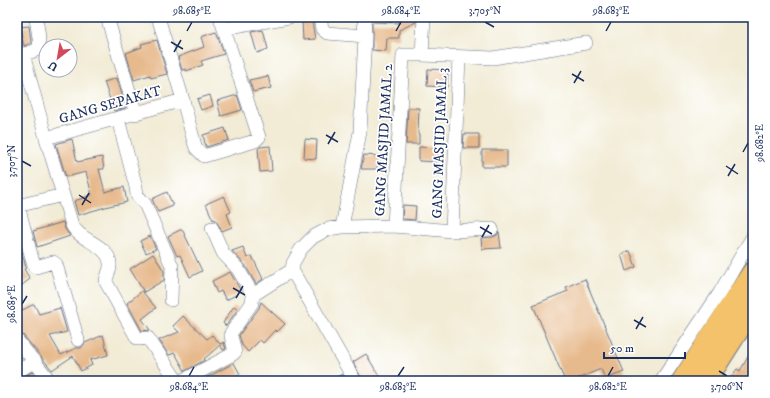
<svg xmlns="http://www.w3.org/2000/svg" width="770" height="398" viewBox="0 0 770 398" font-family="'IM FELL DW Pica',serif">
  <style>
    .building { fill: #e7ba8d }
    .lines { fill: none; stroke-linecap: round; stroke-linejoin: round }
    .minor-casing { stroke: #667188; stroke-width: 14 }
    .motorway-casing { stroke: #667188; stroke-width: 24 }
    .minor { stroke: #fff; stroke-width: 13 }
    .motorway { stroke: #f3c26a; stroke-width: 22 }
    .ticks { fill: none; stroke: #1b2f5e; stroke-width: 1.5 }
    .labels { text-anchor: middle; stroke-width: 3.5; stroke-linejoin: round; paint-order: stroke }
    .street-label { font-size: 14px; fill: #1b2f5e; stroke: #fff }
    .neatline { fill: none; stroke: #1b2f5e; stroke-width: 1.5 }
    .ticks-label { font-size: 10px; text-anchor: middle; fill: #1b2f5e }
  </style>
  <rect width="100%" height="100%" fill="#fff"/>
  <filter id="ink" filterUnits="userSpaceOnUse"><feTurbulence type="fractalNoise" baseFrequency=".025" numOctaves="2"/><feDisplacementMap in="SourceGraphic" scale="8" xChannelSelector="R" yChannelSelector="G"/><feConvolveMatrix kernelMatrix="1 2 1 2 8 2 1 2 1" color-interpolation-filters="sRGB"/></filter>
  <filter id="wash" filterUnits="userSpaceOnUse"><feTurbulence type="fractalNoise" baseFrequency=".012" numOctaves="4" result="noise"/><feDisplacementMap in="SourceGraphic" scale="16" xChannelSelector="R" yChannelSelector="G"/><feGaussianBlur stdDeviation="0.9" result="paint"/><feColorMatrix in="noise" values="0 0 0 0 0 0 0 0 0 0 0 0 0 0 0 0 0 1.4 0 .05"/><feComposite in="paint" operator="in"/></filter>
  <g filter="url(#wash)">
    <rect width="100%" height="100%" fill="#f2ecd6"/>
    <g id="blocks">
      <path class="building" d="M 397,17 L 416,17 L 416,22 L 399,30 L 399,38 L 387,38 L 386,51 L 372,50 L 372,22 L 400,23 Z
        M 302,21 L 312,21 L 315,39 L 303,40 Z
        M 29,26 L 31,43 L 24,46 L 20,27 Z
        M 263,30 L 268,49 L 257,53 L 251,32 Z
        M 216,32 L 224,54 L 201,61 L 203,65 L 186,71 L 186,69 L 182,70 L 178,57 L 204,47 L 201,37 Z
        M 157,40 L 167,74 L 151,78 L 150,75 L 134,80 L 126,53 L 142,47 L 141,44 Z
        M 428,69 L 448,70 L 447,87 L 427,86 Z
        M 268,76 L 271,88 L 253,92 L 249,80 Z
        M 117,78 L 126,108 L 114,111 L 104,82 Z
        M 210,95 L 213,106 L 201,110 L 197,99 Z
        M 237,95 L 242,110 L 221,116 L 217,101 Z
        M 408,108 L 419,108 L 418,134 L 419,134 L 419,144 L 406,144 Z
        M 225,128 L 229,140 L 206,147 L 203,135 Z
        M 464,134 L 479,134 L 479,148 L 463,148 Z
        M 72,139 L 77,162 L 102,157 L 104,169 L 99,169 L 105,192 L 124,187 L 127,202 L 109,206 L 78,215 L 74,201 L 92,195 L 86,172 L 66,177 L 56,144 Z
        M 305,139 L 317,140 L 316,159 L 304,158 Z
        M 270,146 L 272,171 L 260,172 L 258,149 L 260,147 Z
        M 419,147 L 438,148 L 437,162 L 419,161 Z
        M 482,150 L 507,150 L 507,167 L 482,167 Z
        M 364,155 L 378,156 L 377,169 L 361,169 Z
        M 167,192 L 173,206 L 158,212 L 152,199 Z
        M 224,196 L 231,212 L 227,214 L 232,227 L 222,231 L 215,219 L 213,220 L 206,204 Z
        M 403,205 L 416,206 L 415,220 L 402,219 Z
        M 63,222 L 65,229 L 70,236 L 37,247 L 33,231 Z
        M 182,229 L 202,271 L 190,277 L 180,255 L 177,256 L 168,236 Z
        M 499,232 L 501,248 L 482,249 L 481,238 L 493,237 L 497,235 Z
        M 17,233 L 26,268 L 24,269 L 30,279 L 17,289 Z
        M 150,236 L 156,249 L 146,253 L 140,241 Z
        M 243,247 L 247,258 L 252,256 L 263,279 L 256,284 L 245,265 L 232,251 Z
        M 630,251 L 636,267 L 626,271 L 621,254 Z
        M 153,254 L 164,271 L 164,280 L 144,292 L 130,269 Z
        M 230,272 L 241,291 L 238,293 L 238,294 L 226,300 L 221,291 L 217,293 L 212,281 Z
        M 585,279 L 624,372 L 605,379 L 601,369 L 572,381 L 565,381 L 533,305 L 568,291 L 566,287 Z
        M 142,291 L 156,308 L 142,319 L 150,330 L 142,331 L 127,303 Z
        M 261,302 L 285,324 L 277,332 L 275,330 L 263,343 L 260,340 L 248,352 L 242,345 L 239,335 L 259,308 Z
        M 34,304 L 39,314 L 60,308 L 67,332 L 50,336 L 61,355 L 76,348 L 81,348 L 85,343 L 103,335 L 108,355 L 90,360 L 92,365 L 81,371 L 73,356 L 52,370 L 23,335 L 17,332 L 17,313 Z
        M 234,306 L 238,309 L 226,326 L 223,323 Z
        M 183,316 L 207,339 L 212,335 L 220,344 L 224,342 L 226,349 L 223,350 L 220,345 L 204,359 L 205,360 L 185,371 L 175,353 L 169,355 L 159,340 L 179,332 L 173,326 Z
        M 753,348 L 753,369 L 747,380 L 748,381 L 728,381 L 737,369 L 740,371 Z
        M 366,354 L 382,381 L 363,381 L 353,362 Z
        M 234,363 L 240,374 L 228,381 L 200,381 Z
        M 32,372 L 40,381 L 17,381 L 17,380 Z
        M 342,374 L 346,381 L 330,381 Z"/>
    </g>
  </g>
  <g filter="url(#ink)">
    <use href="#blocks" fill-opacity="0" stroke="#667188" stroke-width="1"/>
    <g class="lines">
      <defs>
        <path id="minor" d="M 107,17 L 136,114
          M 158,17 L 183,100 L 194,142 L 196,148 L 204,156 L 255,141 L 259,137 L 220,17
          M 320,17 L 322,29 L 327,33 L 365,36
          M 224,29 L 289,17
          M 23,54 L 46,138 L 72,225 C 80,242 109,244 110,264 C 111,271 106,275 106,282 L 137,338 L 139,339 L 148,338 L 177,381
          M 17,55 C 23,54 31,53 36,50 C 42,46 37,26 36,19
          M 422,55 L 424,17
          M 118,119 L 136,187 L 137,195 L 145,204 L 172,266 L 171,300
          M 46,138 L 183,100
          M 17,202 L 34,266 L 36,267 L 53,262 L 56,264 L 78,340
          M 17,206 L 63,195
          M 394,226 L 403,55 L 422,55 L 493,58 L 586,43
          M 342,227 L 360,132 L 365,36 L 364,17
          M 452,231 L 459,57
          M 253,295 L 292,270
          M 17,340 L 50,381
          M 17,372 L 35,361
          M 182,381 L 233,354 L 235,352 L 231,336 L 231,333 L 252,303 L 253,295 L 238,269 L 223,253 L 212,228
          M 355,381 L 292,270 L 293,263 L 301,249 L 313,237 L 328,229 L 342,227 L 394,226 L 452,231 L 492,229
          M 661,381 L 719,294 L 753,236"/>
        <path id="motorway" d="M 683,381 L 753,273
          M 705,381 L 753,306"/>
      </defs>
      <use href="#minor" class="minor-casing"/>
      <use href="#motorway" class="motorway-casing"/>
      <use href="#minor" class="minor"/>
      <use href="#motorway" class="motorway"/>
    </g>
  </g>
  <path class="ticks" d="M 485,22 L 494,27M 187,31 L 192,22M 396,31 L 401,22M 606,31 L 611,22M 171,42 L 183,49M 174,52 L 181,40M 572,74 L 584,81M 574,83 L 581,71M 326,135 L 338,142M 328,144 L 335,132M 743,152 L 748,143M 22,161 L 31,166M 726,166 L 738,174M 728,176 L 735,164M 79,195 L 91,203M 82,205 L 89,193M 480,227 L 492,234M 482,237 L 489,225M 233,288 L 245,295M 236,298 L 243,286M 22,304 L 27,296M 634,320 L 646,327M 636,329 L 643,317M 719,371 L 727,376M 189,376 L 194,367M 398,376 L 404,367M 608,376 L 613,367"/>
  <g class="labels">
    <g class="street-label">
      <text transform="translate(110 104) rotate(-16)" y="5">GANG SEPAKAT</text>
      <text transform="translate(383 140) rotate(-87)" y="5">GANG MASJID JAMAL 2</text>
      <text transform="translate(439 143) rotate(-88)" y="5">GANG MASJID JAMAL 3</text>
    </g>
  </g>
  <rect width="770" height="398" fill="none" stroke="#fff" stroke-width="44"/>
  <g transform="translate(58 58) rotate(211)"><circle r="19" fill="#ffffff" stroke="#a4acbf"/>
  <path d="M0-3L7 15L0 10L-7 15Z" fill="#d1495b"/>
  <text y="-6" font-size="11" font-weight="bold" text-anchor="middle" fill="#1b2f5e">U</text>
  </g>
  <path d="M604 352v6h81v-6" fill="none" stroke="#1b2f5e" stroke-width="2"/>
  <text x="610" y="352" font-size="12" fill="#1b2f5e" stroke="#ffffff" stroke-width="3" paint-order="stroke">50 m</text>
  <rect x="22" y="22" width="726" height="354" class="neatline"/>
  <g class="ticks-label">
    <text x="192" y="14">98.685°E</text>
    <text x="401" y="14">98.684°E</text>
    <text x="485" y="14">3.705°N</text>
    <text x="611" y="14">98.683°E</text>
    <text transform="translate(759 143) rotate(-90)" y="4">98.682°E</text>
    <text transform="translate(11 161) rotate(-90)" y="4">3.707°N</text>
    <text transform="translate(11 304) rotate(-90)" y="4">98.685°E</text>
    <text x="189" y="390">98.684°E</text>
    <text x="398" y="390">98.683°E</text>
    <text x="608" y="390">98.682°E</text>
    <text x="727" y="390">3.706°N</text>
  </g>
</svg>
